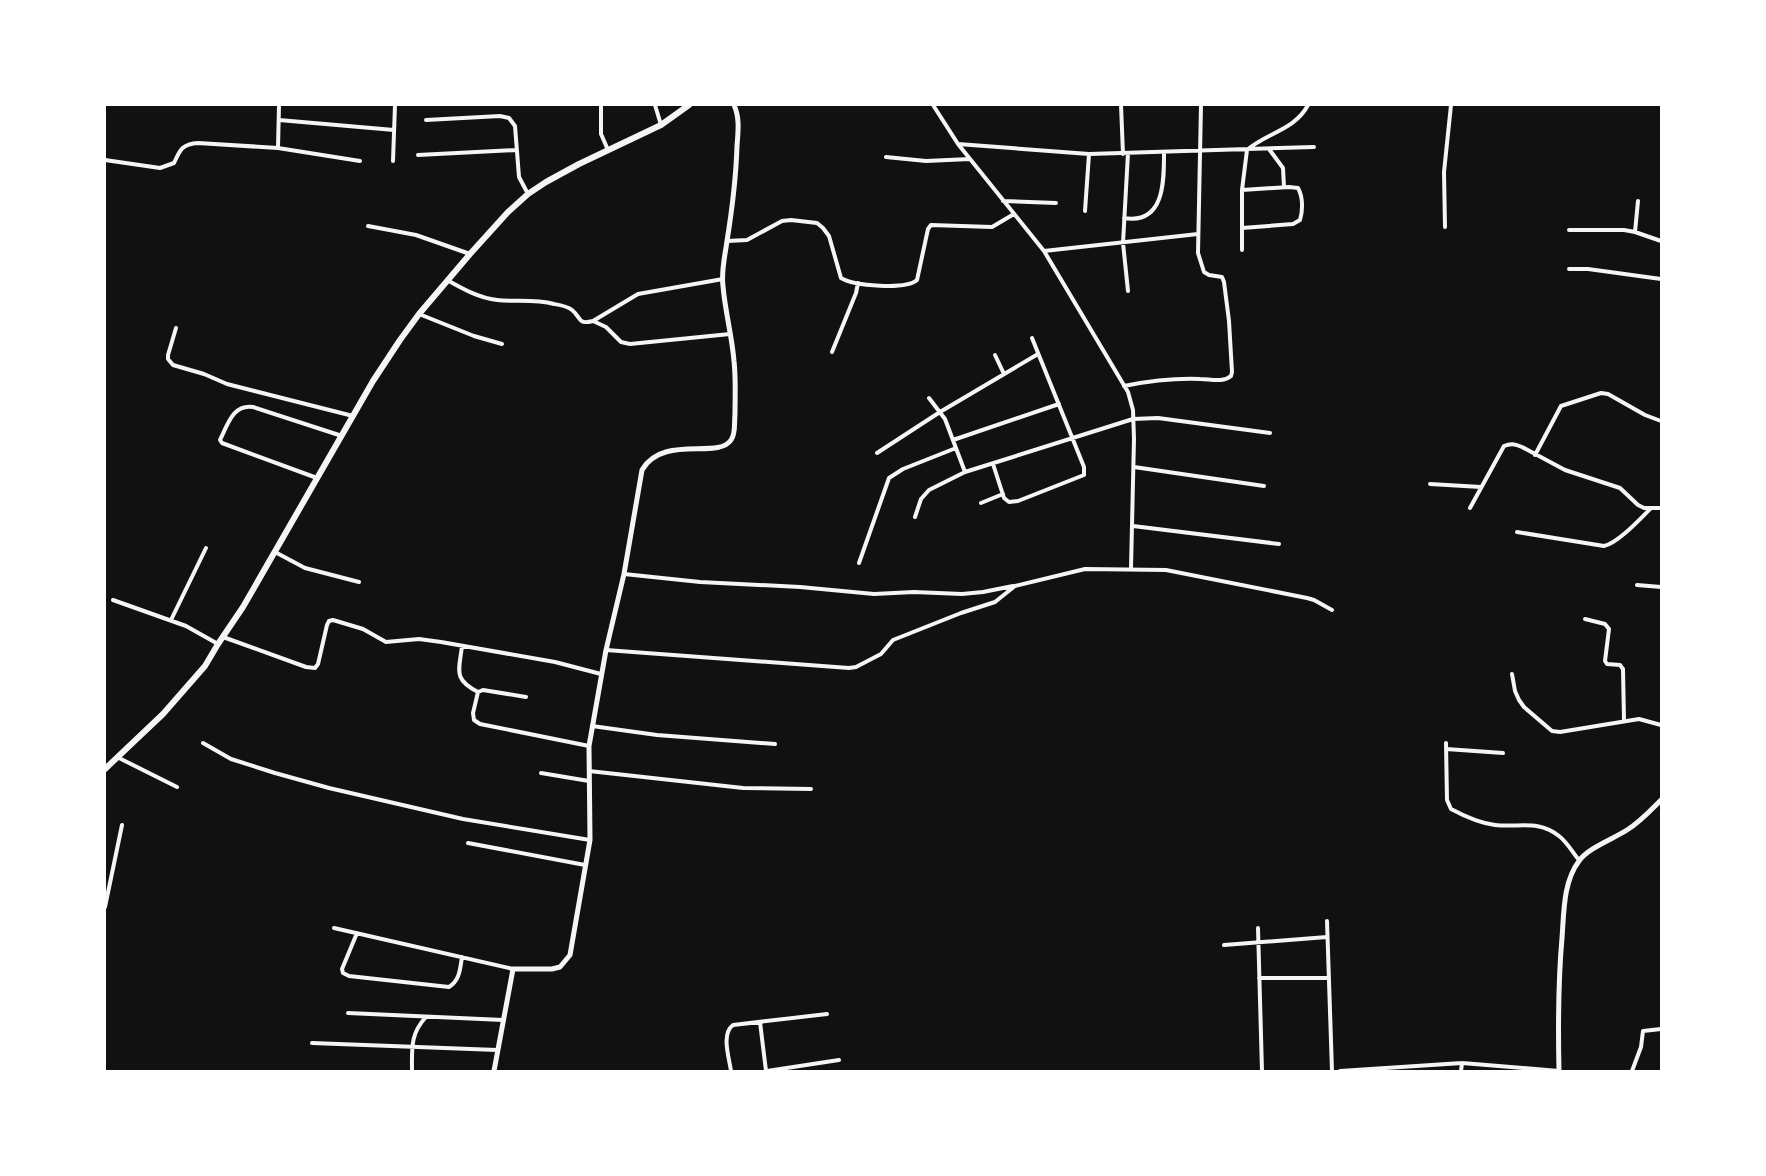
<svg xmlns="http://www.w3.org/2000/svg" width="1766" height="1176" viewBox="0 0 1766 1176" font-family="Roboto,sans-serif">
  <style>
    .lines { fill: none; stroke-linecap: round; stroke-linejoin: round }
    .minor { stroke: #f5f5f5; stroke-width: 4 }
    .tertiary { stroke: #f5f5f5; stroke-width: 5 }
    .primary { stroke: #f5f5f5; stroke-width: 6 }
  </style>
  <rect width="100%" height="100%" fill="#111"/>
  <g class="lines">
    <path class="minor" d="M 601,105 L 601,134 L 608,150
      M 655,105 L 661,125
      M 933,105 L 958,144 L 1044,251 L 1128,392 L 1133,410 L 1134,439 L 1131,568
      M 1121,105 L 1123,154
      M 279,120 L 394,130
      M 426,120 L 500,116 L 509,118 L 515,126 L 519,177 L 528,194
      M 958,144 L 1089,154 L 1314,147
      M 278,148 L 279,105
      M 1269,149 L 1283,168 L 1284,187
      M 418,155 L 517,150
      M 886,157 L 926,161 L 970,159
      M 105,160 L 160,168 L 174,163 C 180,150 182,144 198,143 L 278,148 L 360,161
      M 393,161 L 395,105
      M 1003,201 L 1056,203
      M 1085,211 L 1089,154
      M 1124,218 C 1165,225 1164,180 1164,152
      M 368,226 L 416,235 L 470,254
      M 1445,227 L 1444,172 L 1451,105
      M 1242,228 L 1293,224 L 1300,220 C 1303,210 1303,197 1298,188 L 1289,187 L 1242,190
      M 1569,230 L 1624,230 L 1635,232 L 1661,241
      M 1635,232 L 1638,201
      M 727,241 L 747,240 L 782,221 L 791,220 L 817,223 L 823,228 L 829,236 L 841,278 C 854,286 906,290 917,280 L 928,229 L 931,225 L 992,227 L 1014,214
      M 1242,250 L 1242,190 L 1247,150 C 1266,133 1295,130 1308,105
      M 1044,251 L 1198,234
      M 1569,269 L 1588,269 L 1661,279
      M 447,280 C 463,289 479,298 497,300 C 516,302 535,299 554,304 C 560,305 567,306 572,310 C 582,318 577,325 593,321 L 638,294 L 723,279
      M 1128,291 L 1123,243 L 1128,153
      M 419,314 L 474,336 L 502,344
      M 593,321 L 606,327 L 621,342 L 630,344 L 730,334
      M 176,328 L 168,355 L 168,359 L 173,365 L 204,374 L 227,384 L 353,416
      M 832,352 L 856,293 L 858,283
      M 995,355 L 1004,374
      M 1124,386 C 1149,381 1174,378 1200,379 C 1210,379 1223,383 1231,376 L 1232,372 L 1229,321 L 1224,282 L 1222,277 L 1209,275 L 1204,272 L 1198,253 L 1201,105
      M 929,398 L 945,419 L 965,472
      M 953,440 L 1059,404
      M 877,453 L 940,412 L 1038,354
      M 1535,455 L 1561,406 L 1601,393 L 1608,394 L 1645,415 L 1661,421
      M 993,464 L 1004,498 L 1009,502 L 1018,501 L 1084,475 L 1084,467 L 1032,338
      M 1134,467 L 1264,486
      M 317,478 L 222,443 L 220,440 C 228,424 233,404 253,407 L 342,436
      M 1430,484 L 1481,487
      M 981,503 L 1003,494
      M 1470,508 L 1504,446 C 1511,443 1515,444 1522,447 L 1565,470 L 1620,488 L 1638,505 L 1644,508 L 1661,508
      M 915,517 L 921,499 L 929,490 L 965,472 L 1133,419 L 1158,418 L 1270,433
      M 1133,526 L 1279,544
      M 1517,532 L 1604,546 C 1618,543 1640,519 1651,508
      M 275,552 L 305,568 L 359,582
      M 859,563 L 889,478 L 903,469 L 956,448
      M 624,574 L 700,582 L 800,587 L 874,594 L 914,592 L 962,594 L 983,592 L 1013,586
      M 1637,585 L 1661,587
      M 113,600 L 186,626 L 218,644
      M 1585,619 L 1605,624 L 1609,629 L 1605,661 L 1607,664 L 1620,665 L 1623,669 L 1624,720
      M 171,620 L 206,548
      M 223,637 L 306,667 L 315,668 L 318,664 L 327,625 L 329,621 L 333,620 L 363,629 L 386,642 L 419,639 L 441,642 L 555,662 L 601,674
      M 462,646 C 459,671 453,679 478,692
      M 606,650 L 849,668 L 856,667 L 881,654 L 893,640 L 961,613 L 995,602 L 1015,586 L 1085,569 L 1166,570 L 1307,598 L 1314,600 L 1332,610
      M 1512,674 L 1515,691 L 1519,700 L 1524,707 L 1552,731 L 1560,732 L 1639,719 L 1661,725
      M 526,697 L 483,690 L 478,692 L 473,713 L 474,720 L 480,724 L 589,746
      M 592,726 L 657,735 L 775,744
      M 203,743 L 231,759 L 275,773 L 329,788 L 463,819 L 590,840
      M 1446,743 L 1447,800 L 1451,809 C 1464,816 1479,823 1495,825 C 1518,828 1538,819 1559,836 C 1567,842 1573,853 1579,860
      M 1446,749 L 1503,753
      M 117,757 L 177,787
      M 589,771 L 743,788 L 811,789
      M 541,773 L 589,781
      M 468,843 L 585,865
      M 105,907 L 122,825
      M 1327,921 L 1332,1071
      M 334,928 L 513,969
      M 1258,928 L 1262,1071
      M 357,933 L 342,969 L 343,973 L 349,976 L 449,987 C 460,980 460,969 462,957
      M 1224,945 L 1327,937
      M 1259,978 L 1329,978
      M 348,1013 L 503,1020
      M 760,1022 L 766,1071
      M 312,1043 L 497,1050
      M 412,1071 C 412,1049 410,1034 426,1017
      M 731,1071 C 729,1057 721,1034 733,1025 L 827,1014
      M 767,1071 L 839,1060
      M 1340,1071 L 1462,1063 L 1559,1071
      M 1461,1071 L 1462,1063
      M 1632,1071 L 1641,1047 L 1643,1031 L 1661,1029"/>
    <path class="tertiary" d="M 494,1071 L 513,969 L 552,969 L 560,967 L 570,955 L 590,840 L 589,746 L 606,650 L 624,574 L 642,470 C 663,434 718,460 731,440 C 736,434 734,422 735,414 C 735,396 736,379 734,361 C 732,336 725,311 723,286 C 721,271 725,256 727,241 C 732,210 736,178 737,146 C 738,132 740,118 734,105
      M 1559,1071 C 1558,1026 1558,983 1562,938 C 1564,913 1563,882 1579,861 C 1588,848 1613,839 1627,830 C 1640,822 1650,811 1661,800"/>
    <path class="primary" d="M 105,769 L 163,714 L 205,666 L 218,644 L 243,607 L 373,381 L 400,340 L 419,314 L 470,254 L 508,212 L 528,194 L 546,182 L 579,164 L 661,125 L 689,105"/>
  </g>
  <rect width="1766" height="1176" fill="none" stroke="#ffffff" stroke-width="212"/>
</svg>
